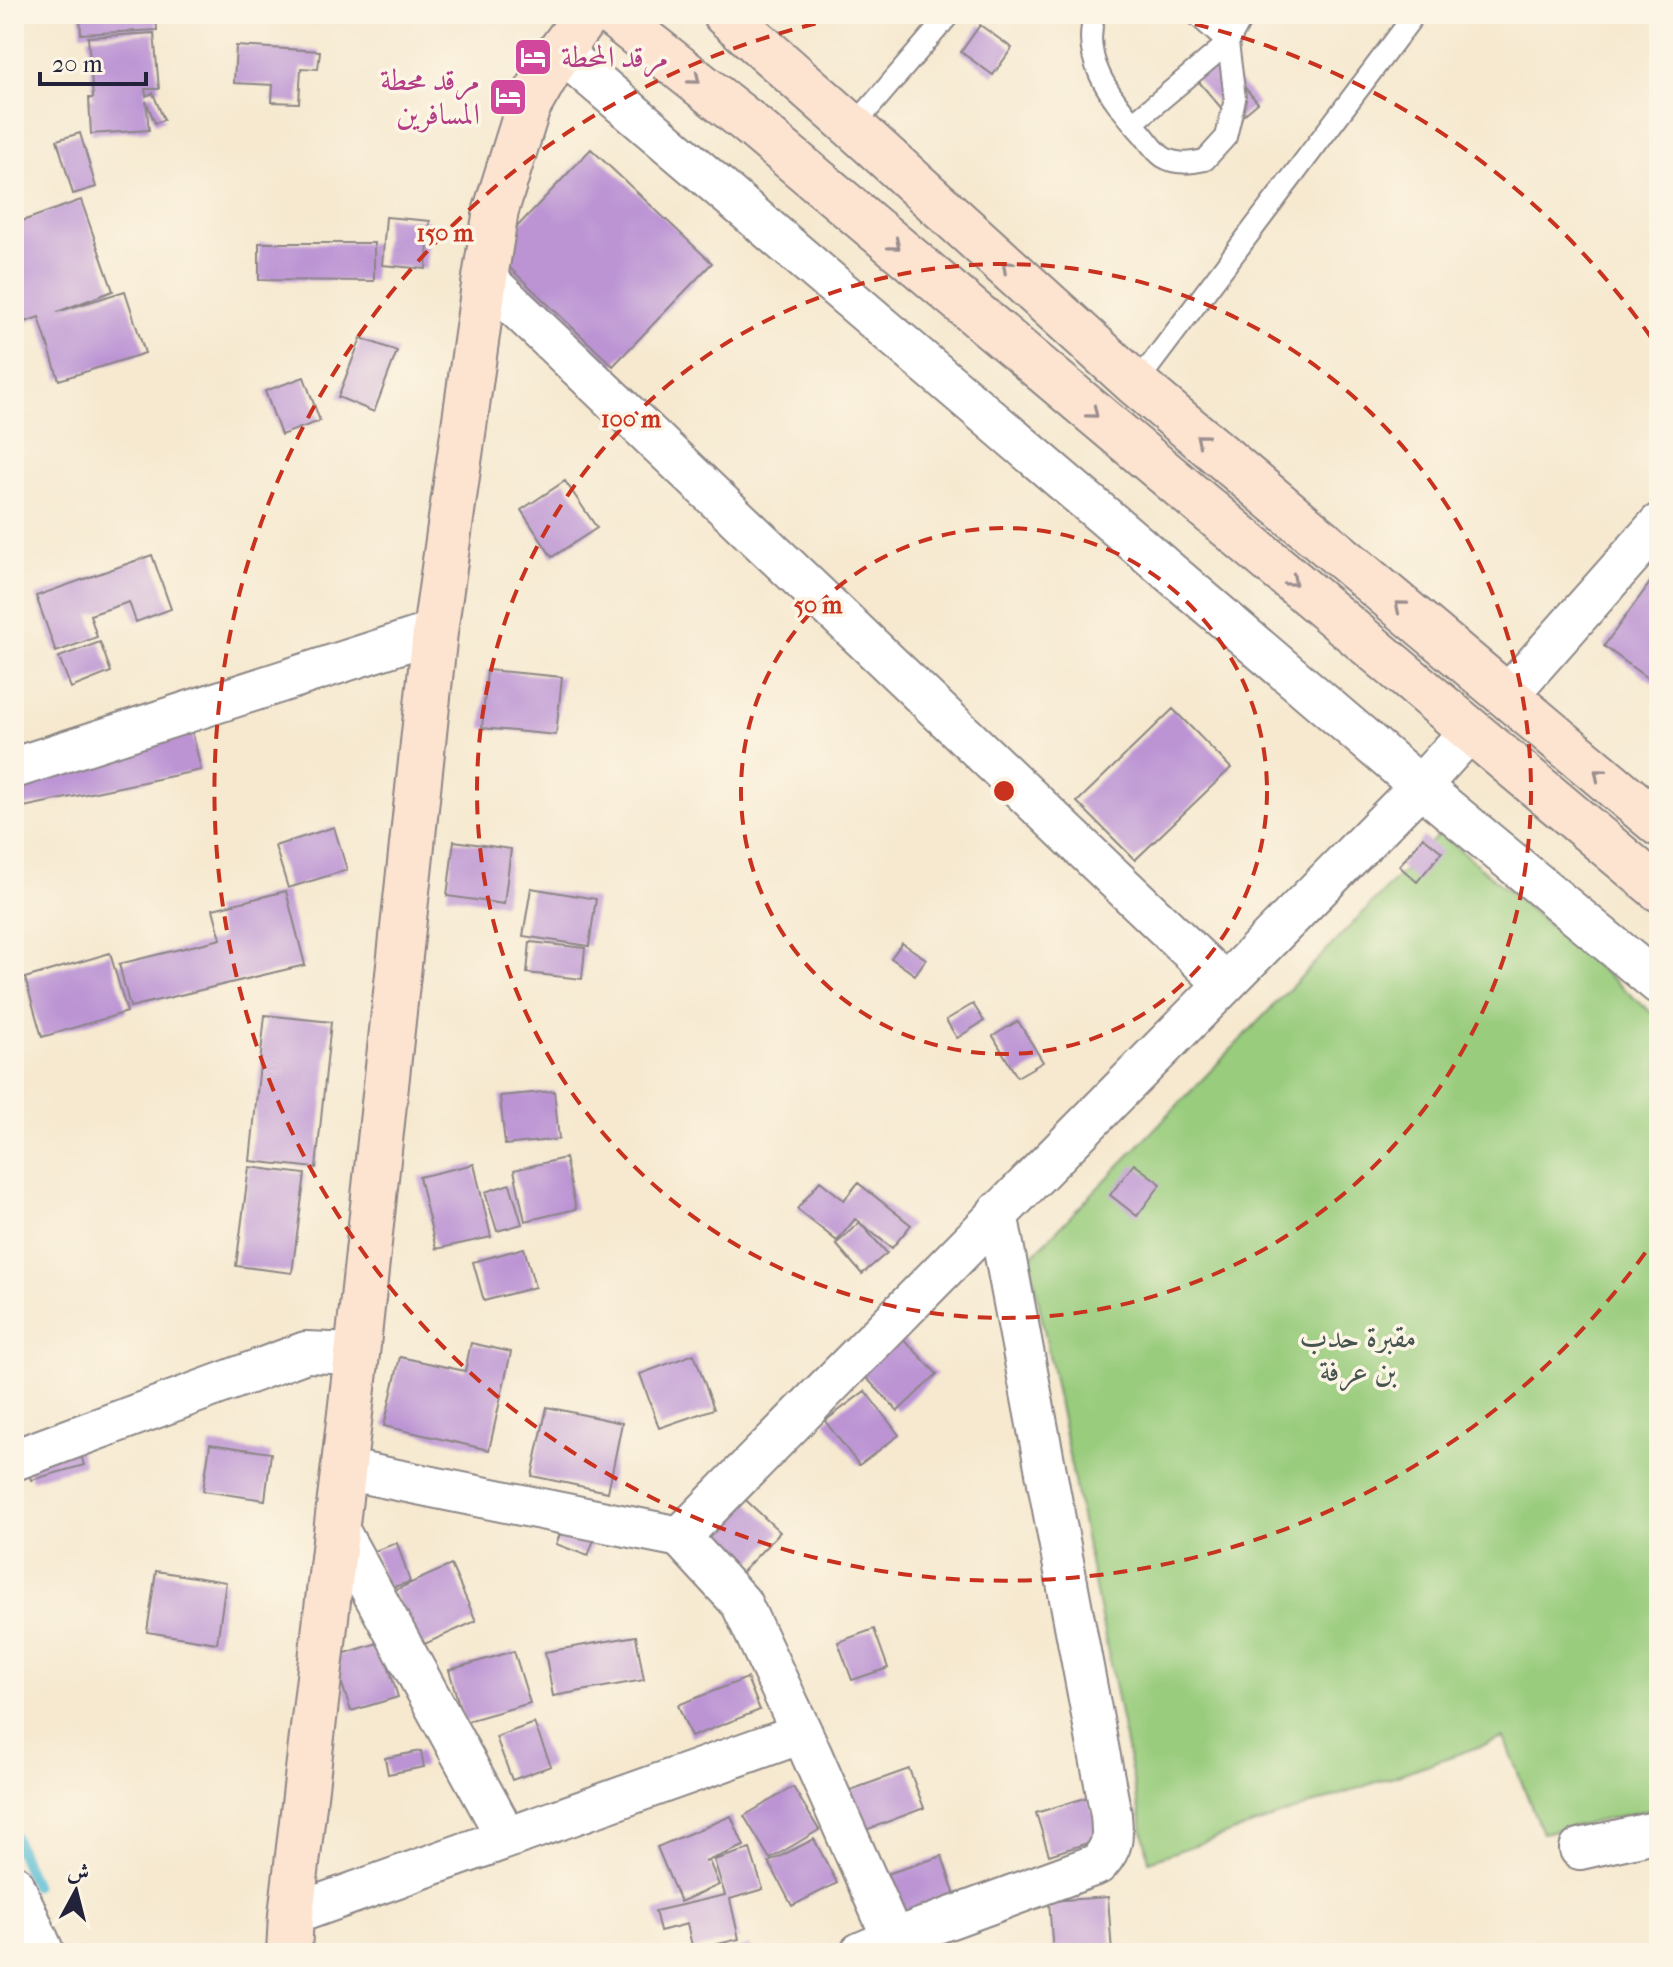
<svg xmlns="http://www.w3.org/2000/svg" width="1673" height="1967" viewBox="0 0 1673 1967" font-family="'IM FELL French Canon',Amiri,serif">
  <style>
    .green { fill: #99cc7d; stroke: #5e775c; stroke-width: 2 }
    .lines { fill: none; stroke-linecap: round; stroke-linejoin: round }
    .stream { stroke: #58bdd6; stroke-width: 11 }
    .building { fill: #bc94d4 }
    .lane-casing { stroke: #8c8686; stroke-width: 24 }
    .street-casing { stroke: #8c8686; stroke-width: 44 }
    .secondary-casing { stroke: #8c8686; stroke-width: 48 }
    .lane { stroke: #fff; stroke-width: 20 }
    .street { stroke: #fff; stroke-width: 40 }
    .secondary { stroke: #fde4d1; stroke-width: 44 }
    .oneway { stroke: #9a8d8e }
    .ring { fill: none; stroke: #c8321e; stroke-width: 4; stroke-dasharray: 14 10 }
    .labels { text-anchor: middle; stroke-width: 7; stroke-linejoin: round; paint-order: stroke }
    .hotel-label { font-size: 30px; fill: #b23c85; stroke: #fcf5e5; text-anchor: start }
    .park-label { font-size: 30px; fill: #46554f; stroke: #fcf5e5 }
    .centre { fill: #c8321e; stroke: #fcf5e5; stroke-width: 4 }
    .ring-label { font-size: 24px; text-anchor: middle; font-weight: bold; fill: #c8321e; stroke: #fcf5e5; stroke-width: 7; stroke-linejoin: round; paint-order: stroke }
  </style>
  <rect width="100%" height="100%" fill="#fcf5e5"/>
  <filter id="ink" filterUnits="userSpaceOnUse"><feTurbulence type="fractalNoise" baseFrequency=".0125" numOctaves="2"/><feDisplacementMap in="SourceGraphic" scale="16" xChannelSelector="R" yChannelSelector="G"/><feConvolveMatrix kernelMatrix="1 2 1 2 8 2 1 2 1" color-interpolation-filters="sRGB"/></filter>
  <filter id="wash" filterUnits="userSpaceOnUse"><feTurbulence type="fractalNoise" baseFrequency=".006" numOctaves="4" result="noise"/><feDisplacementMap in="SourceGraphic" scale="32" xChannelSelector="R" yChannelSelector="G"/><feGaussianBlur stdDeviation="1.8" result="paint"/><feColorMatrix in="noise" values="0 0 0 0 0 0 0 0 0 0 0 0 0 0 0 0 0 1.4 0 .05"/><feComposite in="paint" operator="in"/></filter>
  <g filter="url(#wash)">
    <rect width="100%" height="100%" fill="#f6e9d0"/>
    <path class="green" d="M 1440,833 L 1659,1019 L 1659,1808 L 1542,1833 L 1504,1738 L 1149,1861 L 1030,1258 Z"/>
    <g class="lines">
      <path class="stream" d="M 14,1837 L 34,1885"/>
    </g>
    <g id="blocks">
      <path class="building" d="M 80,14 L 156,14 L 157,30 L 81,34 Z
        M 980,25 L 1012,48 L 993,75 L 961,52 Z
        M 154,33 L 159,89 L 145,89 L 146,96 L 153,93 L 164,120 L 155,123 L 146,101 L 149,130 L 91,134 L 89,98 L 93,98 L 88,37 Z
        M 236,46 L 320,51 L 318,69 L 301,68 L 299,103 L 272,102 L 273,85 L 234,83 Z
        M 1218,56 L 1258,103 L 1234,123 L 1194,76 Z
        M 80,133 L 96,187 L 73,194 L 57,140 Z
        M 591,149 L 712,263 L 613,366 L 493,252 Z
        M 81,200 L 113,291 L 57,312 L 125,291 L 145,353 L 59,380 L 39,317 L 14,326 L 14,224 Z
        M 386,217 L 430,221 L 426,269 L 382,265 Z
        M 259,243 L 374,243 L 374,281 L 259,280 Z
        M 361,338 L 397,351 L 374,412 L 338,397 Z
        M 304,377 L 320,421 L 281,435 L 265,391 Z
        M 565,481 L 597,528 L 552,557 L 521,510 Z
        M 152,555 L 171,609 L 136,622 L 129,602 L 90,615 L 97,637 L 56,652 L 36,596 Z
        M 1652,580 L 1659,586 L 1659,687 L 1604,646 Z
        M 100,642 L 111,672 L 71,688 L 59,657 Z
        M 487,670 L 562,677 L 556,735 L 482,728 Z
        M 1173,709 L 1231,768 L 1135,860 L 1077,802 Z
        M 191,726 L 201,770 L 14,809 L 14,763 Z
        M 334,827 L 347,870 L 288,888 L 275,846 Z
        M 1423,837 L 1442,852 L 1417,882 L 1399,866 Z
        M 454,841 L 511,849 L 504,904 L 447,896 Z
        M 531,888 L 596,899 L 589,946 L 523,936 Z
        M 286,891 L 305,965 L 130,1007 L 119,964 L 221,939 L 213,909 Z
        M 530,942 L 585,948 L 582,979 L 527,973 Z
        M 902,943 L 926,959 L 915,975 L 891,958 Z
        M 110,953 L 127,1012 L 42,1037 L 25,978 Z
        M 973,1004 L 984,1021 L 957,1038 L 946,1020 Z
        M 265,1015 L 331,1022 L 316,1168 L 250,1161 Z
        M 1018,1021 L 1043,1062 L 1017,1077 L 993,1036 Z
        M 554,1091 L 559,1139 L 505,1145 L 500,1096 Z
        M 565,1158 L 576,1209 L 525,1221 L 514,1170 Z
        M 474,1164 L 491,1237 L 436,1249 L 419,1177 Z
        M 1134,1164 L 1161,1184 L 1137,1216 L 1110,1195 Z
        M 249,1167 L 305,1174 L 292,1273 L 236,1266 Z
        M 820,1181 L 844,1200 L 858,1183 L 911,1225 L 892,1248 L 860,1223 L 887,1253 L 862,1274 L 836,1244 L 860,1222 L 855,1219 L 837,1241 L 797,1209 Z
        M 510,1184 L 522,1224 L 497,1231 L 485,1192 Z
        M 524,1248 L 535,1287 L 484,1301 L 473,1262 Z
        M 891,1326 L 937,1374 L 898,1411 L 852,1363 Z
        M 471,1343 L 511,1352 L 489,1450 L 384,1426 L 400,1357 L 465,1371 Z
        M 694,1354 L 714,1409 L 659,1428 L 640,1374 Z
        M 865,1391 L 899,1435 L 859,1465 L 825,1421 Z
        M 547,1407 L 622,1423 L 608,1492 L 532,1476 Z
        M 74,1431 L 84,1465 L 31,1480 L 21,1446 Z
        M 210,1444 L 271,1453 L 265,1500 L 203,1491 Z
        M 735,1490 L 780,1532 L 738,1576 L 693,1533 Z
        M 565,1522 L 596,1534 L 588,1556 L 556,1544 Z
        M 397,1543 L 410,1582 L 387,1589 L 374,1551 Z
        M 451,1565 L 476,1621 L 418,1647 L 393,1591 Z
        M 156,1571 L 226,1582 L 217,1643 L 147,1632 Z
        M 874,1629 L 888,1668 L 852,1680 L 838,1642 Z
        M 636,1636 L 644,1680 L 553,1696 L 545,1652 Z
        M 381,1642 L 398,1697 L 351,1711 L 333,1657 Z
        M 514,1651 L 530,1703 L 464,1722 L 449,1670 Z
        M 747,1678 L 760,1710 L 691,1737 L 678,1705 Z
        M 534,1723 L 551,1766 L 512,1780 L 496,1737 Z
        M 421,1751 L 424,1767 L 388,1774 L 385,1758 Z
        M 909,1769 L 924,1808 L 858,1833 L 842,1793 Z
        M 793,1787 L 819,1830 L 770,1859 L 744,1816 Z
        M 1088,1797 L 1101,1839 L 1049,1855 L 1036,1813 Z
        M 731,1816 L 744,1846 L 705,1862 L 709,1861 L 719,1885 L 680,1902 L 657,1847 Z
        M 814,1839 L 837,1883 L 792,1906 L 769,1862 Z
        M 750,1849 L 763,1889 L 730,1899 L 739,1939 L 693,1950 L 687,1924 L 660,1931 L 655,1911 L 725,1895 L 714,1860 Z
        M 942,1856 L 957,1902 L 902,1920 L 887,1874 Z
        M 1108,1897 L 1112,1953 L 1053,1953 L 1049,1901 Z
        M 750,1945 L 753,1953 L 728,1953 Z"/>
    </g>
  </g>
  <g filter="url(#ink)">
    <use href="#blocks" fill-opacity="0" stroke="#8c8686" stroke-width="2"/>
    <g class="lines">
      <defs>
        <path id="lane" d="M 1095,14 C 1080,59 1110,96 1138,129 C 1146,137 1154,151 1163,157 C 1176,165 1191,163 1205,160 L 1226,137 L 1235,99 L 1228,43
          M 1196,14 L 1228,43 L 1244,14
          M 1133,123 L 1228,43
          M 853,127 L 950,14
          M 1136,384 L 1415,14"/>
        <path id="street" d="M 560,51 L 1420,786 L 1659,984
          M 485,278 L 1225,984
          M 1507,696 L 1659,524
          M 14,768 L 435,632
          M 14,1460 L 306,1352 L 357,1354
          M 343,1469 L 680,1537 L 741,1603 L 802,1733 L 893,1939
          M 337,1527 L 507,1838
          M 680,1537 L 1420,786 L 1470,731
          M 1580,1849 L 1659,1831
          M 14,1885 L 44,1953
          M 291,1915 L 802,1733
          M 860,1953 L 893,1939 L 1098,1864 C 1114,1846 1113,1838 1111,1815 L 997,1213"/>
        <path id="secondary" d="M 611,14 L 748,122 L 1659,889
          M 725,14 L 853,127 L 1136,384 L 1659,824
          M 289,1953 L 291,1915 L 357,1354 L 435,632 L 485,278 L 496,210 L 528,107 L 560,51 L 587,14"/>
      </defs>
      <use href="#lane" class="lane-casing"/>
      <use href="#street" class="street-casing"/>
      <use href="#secondary" class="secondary-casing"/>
      <use href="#lane" class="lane"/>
      <use href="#street" class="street"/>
      <use href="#secondary" class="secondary"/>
    </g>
    <defs><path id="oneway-chevron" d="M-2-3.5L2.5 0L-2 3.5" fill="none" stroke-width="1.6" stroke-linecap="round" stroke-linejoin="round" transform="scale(2)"/></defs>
    <g class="oneway">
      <use href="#oneway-chevron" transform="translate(695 79) rotate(39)"/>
      <use href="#oneway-chevron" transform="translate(895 245) rotate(40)"/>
      <use href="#oneway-chevron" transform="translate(1007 266) rotate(-138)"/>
      <use href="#oneway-chevron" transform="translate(1093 413) rotate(40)"/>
      <use href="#oneway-chevron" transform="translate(1201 439) rotate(-140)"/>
      <use href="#oneway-chevron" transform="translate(1292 581) rotate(40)"/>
      <use href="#oneway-chevron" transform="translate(1400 606) rotate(-140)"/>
      <use href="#oneway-chevron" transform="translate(1599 774) rotate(-140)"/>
    </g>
  </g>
  <g class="ring">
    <circle cx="1004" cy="791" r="263"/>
    <circle cx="1004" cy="791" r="527"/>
    <path d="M1659 1233A790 790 0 1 1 860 14M1148 14A790 790 0 0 1 1659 349"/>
  </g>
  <defs>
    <symbol id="hotel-square" viewBox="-11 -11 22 22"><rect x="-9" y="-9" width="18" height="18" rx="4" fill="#d1479c" stroke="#fcf5e5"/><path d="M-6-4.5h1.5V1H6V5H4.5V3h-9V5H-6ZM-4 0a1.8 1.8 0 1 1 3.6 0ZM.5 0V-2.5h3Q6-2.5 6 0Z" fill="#fff"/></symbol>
  </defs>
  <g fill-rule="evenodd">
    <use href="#hotel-square" x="511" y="35" width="44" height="44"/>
    <use href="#hotel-square" x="486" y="75" width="44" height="44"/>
  </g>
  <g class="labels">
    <g class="hotel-label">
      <text x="561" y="67">مرقد المحطة</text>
      <text x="480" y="90" text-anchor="end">مرقد محطة<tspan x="480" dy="34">المسافرين</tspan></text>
    </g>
    <g class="park-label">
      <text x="1358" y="1347">مقبرة حدب<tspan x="1358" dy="34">بن عرفة</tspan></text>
    </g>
  </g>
  <circle cx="1004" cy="791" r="12" class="centre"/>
  <g class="ring-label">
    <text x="445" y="241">150 m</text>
    <text x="631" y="427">100 m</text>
    <text x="818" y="613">50 m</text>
  </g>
  <rect width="1673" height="1967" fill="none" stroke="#fcf5e5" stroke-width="48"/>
  <g transform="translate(76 1891) rotate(7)" stroke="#fcf5e5" stroke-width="6" paint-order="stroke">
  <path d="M0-6L14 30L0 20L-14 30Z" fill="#22223b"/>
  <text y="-12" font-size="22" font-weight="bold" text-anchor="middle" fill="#22223b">ش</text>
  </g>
  <path d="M40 72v12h106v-12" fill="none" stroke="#22223b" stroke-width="4"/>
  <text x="52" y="72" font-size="24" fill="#22223b" stroke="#fcf5e5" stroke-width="6" paint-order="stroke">20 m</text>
</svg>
